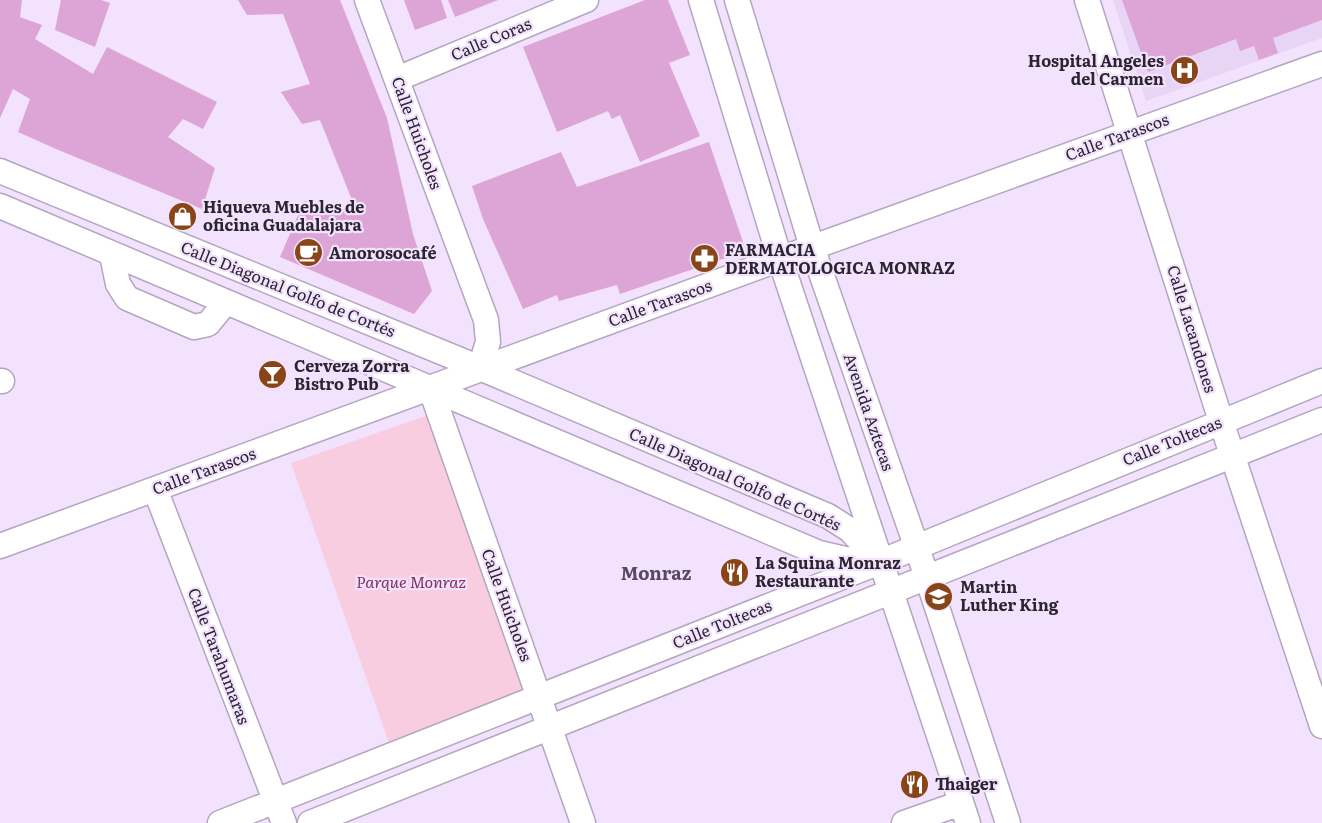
<svg xmlns="http://www.w3.org/2000/svg" width="1322" height="823" viewBox="0 0 1322 823" font-family="Literata,serif">
  <style>
    .built { fill: #e8d5f6 }
    .green { fill: #f9cde0 }
    .building { fill: #dda4d6 }
    .lines { fill: none; stroke-linecap: round; stroke-linejoin: round }
    .minor-casing { stroke: #b4a6bf; stroke-width: 27 }
    .minor { stroke: #fff; stroke-width: 24 }
    .labels { text-anchor: middle; stroke-width: 4.5; stroke-linejoin: round; paint-order: stroke }
    .street-label { font-size: 16px; fill: #2b252f; stroke: #f2e2fd }
    .poi-label { font-size: 16px; font-weight: bold; fill: #2b252f; stroke: #f2e2fd; text-anchor: start }
    .park-label { font-size: 16px; font-style: italic; fill: #83305c; stroke: #f2e2fd }
    .neighbourhood-label { font-size: 18px; font-weight: bold; fill: #564a60; stroke: #f2e2fd }
  </style>
  <rect width="100%" height="100%" fill="#f2e2fd"/>
  <path class="built" d="M 1113,0 L 1322,0 L 1322,38 L 1146,101 Z"/>
  <path class="green" d="M 431,414 L 529,693 L 389,743 L 291,463 Z"/>
  <path class="building" d="M 0,0 L 22,0 L 20,17 L 42,25 L 35,39 L 93,74 L 107,47 L 217,102 L 203,129 L 183,119 L 168,137 L 215,168 L 202,209 L 56,149 L 18,132 L 30,99 L 13,89 L 0,118 Z
    M 61,0 L 101,0 L 110,3 L 95,47 L 55,30 Z
    M 238,0 L 340,0 L 387,118 L 413,234 L 432,291 L 414,314 L 280,257 L 304,201 L 358,215 L 320,120 L 302,124 L 281,92 L 310,84 L 283,14 L 247,15 Z
    M 404,0 L 441,0 L 447,18 L 415,30 Z
    M 448,0 L 498,0 L 455,17 Z
    M 645,0 L 668,0 L 690,55 L 669,63 L 700,136 L 640,162 L 620,115 L 612,119 L 608,111 L 557,132 L 523,47 Z
    M 1122,0 L 1322,0 L 1322,20 L 1273,38 L 1278,53 L 1259,60 L 1254,46 L 1240,51 L 1236,39 L 1148,72 Z
    M 709,142 L 746,251 L 620,294 L 617,285 L 559,301 L 557,295 L 523,309 L 483,219 L 472,186 L 561,152 L 577,187 Z"/>
  <g class="lines">
    <defs>
      <path id="minor" d="M 367,0 L 486,320 L 488,342 L 480,368
        M 701,0 L 780,259 L 968,823
        M 737,0 L 812,247 L 927,577 L 1008,823
        M 1087,0 L 1221,421 L 1322,726
        M 397,79 L 586,0
        M 0,171 L 480,368 L 828,516 L 850,530 L 880,562
        M 0,206 L 819,553 L 845,559 L 875,561
        M 112,255 L 118,284 L 127,298 L 194,327 L 208,324 L 226,302
        M 0,381 L 2,381
        M 430,387 L 583,823
        M 155,489 L 284,823
        M 0,546 L 780,259 L 1322,64
        M 220,823 L 880,562 L 1322,381
        M 310,823 L 1322,420
        M 904,823 L 961,803"/>
    </defs>
    <use href="#minor" class="minor-casing"/>
    <use href="#minor" class="minor"/>
  </g>
  <defs>
    <symbol id="hospital-disc" viewBox="-11 -11 22 22"><circle r="9.5" fill="#884517" stroke="#f2e2fd"/><path d="M-5-5h3v3.5h4V-5h3V5h-3V1.5h-4V5h-3Z" fill="#fff"/></symbol>
    <symbol id="shop-disc" viewBox="-11 -11 22 22"><circle r="9.5" fill="#884517" stroke="#f2e2fd"/><path d="M-5-2.5h2.3a2.7 3.5 0 0 1 5.4 0H5L5.5 6h-11ZM-1.5-2.5h3a1.5 2.3 0 0 0-3 0Z" fill="#fff"/></symbol>
    <symbol id="cafe-disc" viewBox="-11 -11 22 22"><circle r="9.5" fill="#884517" stroke="#f2e2fd"/><path d="M-5.5-4.5H6V0H3Q3 3.5 0 3.5H-2.5Q-5.5 3.5-5.5 0ZM3-3.2v2h1.7v-2ZM-6 4.5H4V6H-6Z" fill="#fff"/></symbol>
    <symbol id="pharmacy-disc" viewBox="-11 -11 22 22"><circle r="9.5" fill="#884517" stroke="#f2e2fd"/><path d="M-2-6h4v4h4v4h-4v4h-4v-4h-4v-4h4Z" fill="#fff"/></symbol>
    <symbol id="bar-disc" viewBox="-11 -11 22 22"><circle r="9.5" fill="#884517" stroke="#f2e2fd"/><path d="M-6-5H6L.8 .8V4.5H3.5V6h-7V4.5H-.8V.8Z" fill="#fff"/></symbol>
    <symbol id="restaurant-disc" viewBox="-11 -11 22 22"><circle r="9.5" fill="#884517" stroke="#f2e2fd"/><path d="M-5-6h1v4h1v-4h1v4h1v-4h1v5L-1.5 .5V6h-2V.5L-5-1ZM5-6V6H3V1.5H1.5Q1.5-4 5-6Z" fill="#fff"/></symbol>
    <symbol id="school-disc" viewBox="-11 -11 22 22"><circle r="9.5" fill="#884517" stroke="#f2e2fd"/><path d="M0-5L7-2L0 1L-7-2ZM-4 1L0 2.5L4 1V4Q0 6-4 4Z" fill="#fff"/></symbol>
  </defs>
  <g fill-rule="evenodd">
    <use href="#hospital-disc" x="1168" y="54" width="33" height="33"/>
    <use href="#shop-disc" x="166" y="200" width="33" height="33"/>
    <use href="#cafe-disc" x="292" y="236" width="33" height="33"/>
    <use href="#pharmacy-disc" x="688" y="242" width="33" height="33"/>
    <use href="#bar-disc" x="256" y="358" width="33" height="33"/>
    <use href="#restaurant-disc" x="718" y="556" width="33" height="33"/>
    <use href="#school-disc" x="922" y="580" width="33" height="33"/>
    <use href="#restaurant-disc" x="898" y="768" width="33" height="33"/>
  </g>
  <g class="labels">
    <g class="street-label">
      <text transform="translate(491 39) rotate(-23)" y="6">Calle Coras</text>
      <text transform="translate(417 133) rotate(70)" y="6">Calle Huicholes</text>
      <text transform="translate(1117 137) rotate(-20)" y="6">Calle Tarascos</text>
      <text transform="translate(288 289) rotate(22)" y="6">Calle Diagonal Golfo de Cortés</text>
      <text transform="translate(660 303) rotate(-20)" y="6">Calle Tarascos</text>
      <text transform="translate(1192 329) rotate(73)" y="6">Calle Lacandones</text>
      <text transform="translate(869 412) rotate(71)" y="6">Avenida Aztecas</text>
      <text transform="translate(1172 441) rotate(-22)" y="6">Calle Toltecas</text>
      <text transform="translate(204 471) rotate(-20)" y="6">Calle Tarascos</text>
      <text transform="translate(735 479) rotate(24)" y="6">Calle Diagonal Golfo de Cortés</text>
      <text transform="translate(507 605) rotate(70)" y="6">Calle Huicholes</text>
      <text transform="translate(722 624) rotate(-22)" y="6">Calle Toltecas</text>
      <text transform="translate(219 656) rotate(69)" y="6">Calle Tarahumaras</text>
    </g>
    <g class="poi-label">
      <text x="1164" y="67" text-anchor="end">Hospital Angeles<tspan x="1164" dy="18">del Carmen</tspan></text>
      <text x="203" y="213">Hiqueva Muebles de<tspan x="203" dy="18">oficina Guadalajara</tspan></text>
      <text x="725" y="256">FARMACIA<tspan x="725" dy="18">DERMATOLOGICA MONRAZ</tspan></text>
      <text x="329" y="259">Amorosocafé</text>
      <text x="294" y="372">Cerveza Zorra<tspan x="294" dy="18">Bistro Pub</tspan></text>
      <text x="755" y="569">La Squina Monraz<tspan x="755" dy="18">Restaurante</tspan></text>
      <text x="960" y="593">Martin<tspan x="960" dy="18">Luther King</tspan></text>
      <text x="935" y="790">Thaiger</text>
    </g>
    <g class="park-label">
      <text x="411" y="588">Parque Monraz</text>
    </g>
    <g class="neighbourhood-label">
      <text x="656" y="580">Monraz</text>
    </g>
  </g>
</svg>
